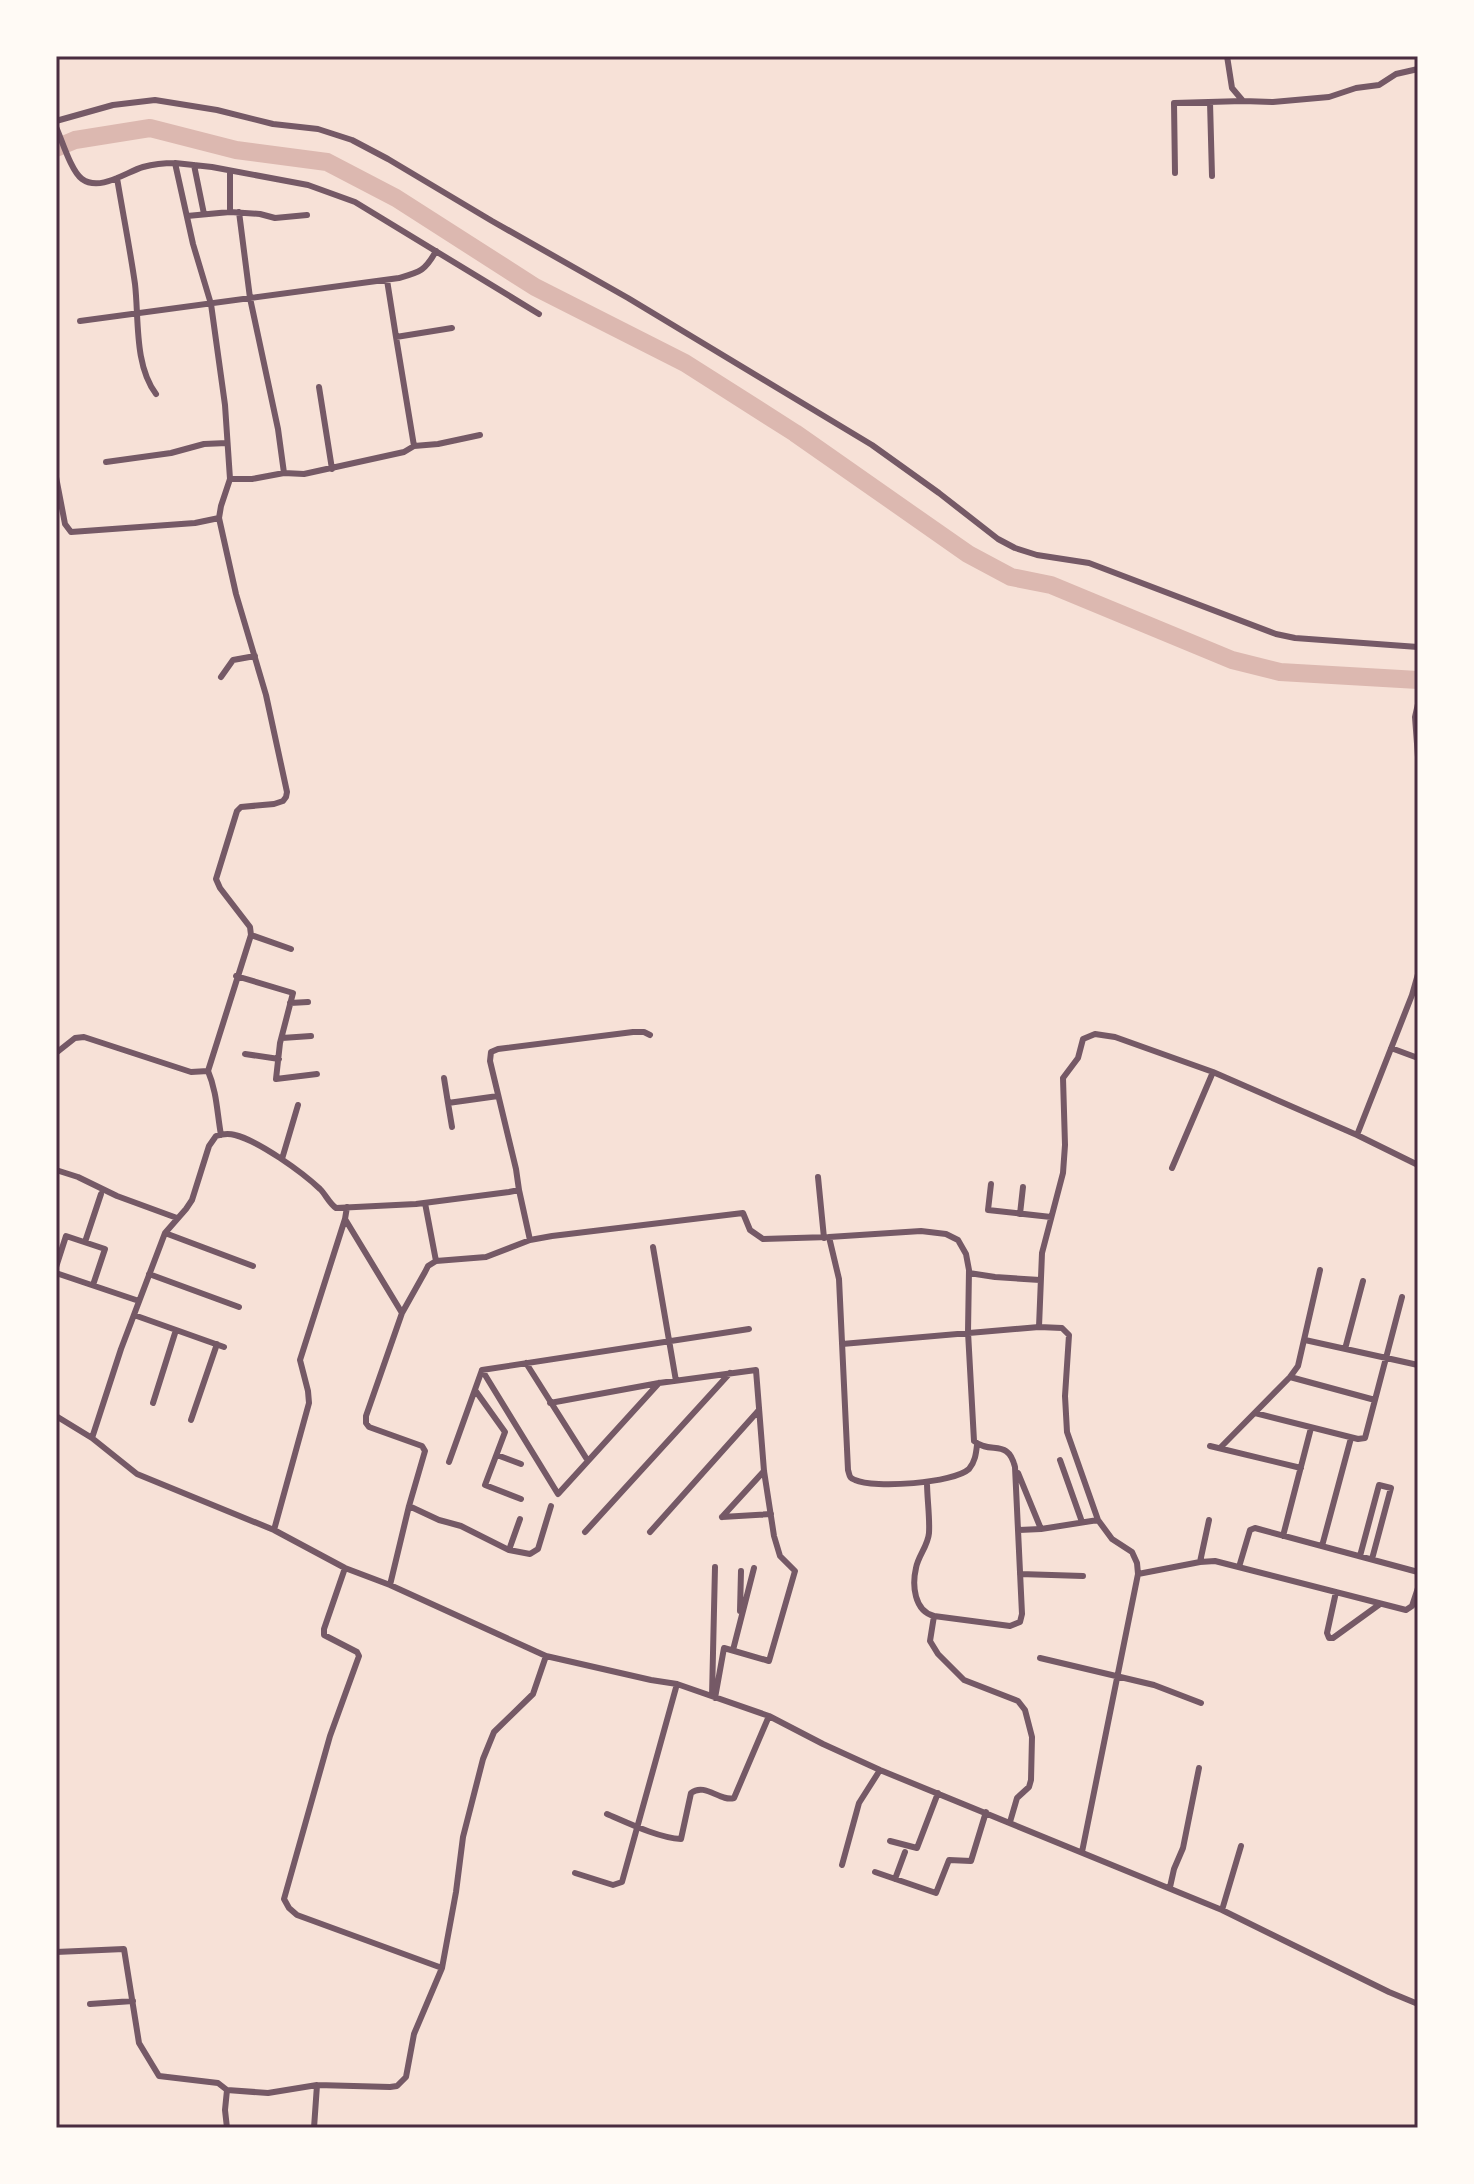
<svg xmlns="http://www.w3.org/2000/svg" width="1474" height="2184" viewBox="0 0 1474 2184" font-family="'PT Sans Narrow',sans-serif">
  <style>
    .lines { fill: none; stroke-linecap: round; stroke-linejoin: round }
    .river { stroke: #dcb8b0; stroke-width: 18 }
    .minor { stroke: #755966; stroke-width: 6 }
    .neatline { fill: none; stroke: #4a2c40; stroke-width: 3 }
  </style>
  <rect width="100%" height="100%" fill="#f7e1d7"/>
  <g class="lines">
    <path class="river" d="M 56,148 L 75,140 L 150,128 L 236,150 L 327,162 L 396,198 L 535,287 L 685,363 L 795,433 L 968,554 L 1011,577 L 1051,585 L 1232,660 L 1280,672 L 1418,680"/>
    <path class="minor" d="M 1227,56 L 1232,88 L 1243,101 L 1273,102 L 1329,97 L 1356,88 L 1379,85 L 1396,74 L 1418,69
      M 1210,102 L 1212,176
      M 56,121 L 113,105 L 155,100 L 217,110 L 273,124 L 318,129 L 352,140 L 388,159 L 492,221 L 628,298 L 872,445 L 939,493 L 998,539 L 1015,548 L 1037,555 L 1089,563 L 1276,634 L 1295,638 L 1418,647
      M 56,127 C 62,140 71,171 82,179 C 100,192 126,172 143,167 C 154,164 164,163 175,163 L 193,244 L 211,304 L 225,405 L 230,479 L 221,506 L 219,518 L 236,594 L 266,695 L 287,792 L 286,797 L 283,801 L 274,804 L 241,807 L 237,811 L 216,879 L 220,888 L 250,927 L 251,935 L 208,1071 L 191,1072 L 84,1037 L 75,1038 L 56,1053
      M 175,163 L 212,167 L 308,185 L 355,202 L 539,314
      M 194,165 L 204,214
      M 230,171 L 230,212
      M 1175,173 L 1174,103 L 1243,101
      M 117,178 C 123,214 130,249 135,284 C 139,318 134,365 156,394
      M 239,212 L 250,298 L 278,429 L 284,473
      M 187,216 L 230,212 L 260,214 L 275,218 L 307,215
      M 387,280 L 396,337
      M 80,321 L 399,278 C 420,272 425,271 436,251
      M 319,387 L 332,469
      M 414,446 L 396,337 L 452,328
      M 106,462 L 171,453 L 204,444 L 227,443
      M 56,477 L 65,524 L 71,532 L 195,523 L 219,518
      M 230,479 L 252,479 L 284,473 L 304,474 L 404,452 L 414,446 L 438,444 L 480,435
      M 221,677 L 233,660 L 255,656
      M 1418,704 L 1415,717 L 1418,757
      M 251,935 L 291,949
      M 236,976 L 293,993 L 280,1043 L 276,1079 L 317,1074
      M 290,1003 L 308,1002
      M 282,1038 L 311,1036
      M 1391,1048 L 1418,1058
      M 245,1054 L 279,1059
      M 208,1071 C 217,1092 217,1113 221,1135
      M 444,1078 L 448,1103 L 498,1096
      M 448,1103 L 452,1127
      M 1357,1135 L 1412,995 L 1418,974
      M 282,1159 L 298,1105
      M 1172,1168 L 1213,1072
      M 56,1170 L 78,1177 L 117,1196 L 177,1218
      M 818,1177 L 824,1238
      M 991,1184 L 988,1210 L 1051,1217
      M 519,1190 L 530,1240
      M 425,1203 L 436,1261
      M 347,1207 L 345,1219 L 402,1313
      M 1020,1214 L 1023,1187
      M 165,1233 L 253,1266
      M 829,1237 L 921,1231 L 946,1234 L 958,1240 L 966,1254 L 969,1270 L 968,1332 L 974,1441 C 991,1455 1008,1438 1015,1467 L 1022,1614 L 1020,1622 L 1010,1626 L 934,1616 L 930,1641 L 938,1654 L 964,1680 L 1018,1701 L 1025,1710 L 1032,1737 L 1031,1780 L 1029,1787 L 1017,1798 L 1010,1822
      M 85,1242 L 101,1194
      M 653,1247 L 676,1381
      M 56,1267 L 66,1236 L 105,1249 L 93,1285
      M 56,1273 L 139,1301
      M 969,1273 L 995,1277 L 1040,1280
      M 149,1274 L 239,1307
      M 134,1315 L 224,1347
      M 1305,1340 L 1418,1365
      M 842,1344 L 1039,1327
      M 1345,1349 L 1363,1281
      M 526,1363 L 588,1461
      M 1290,1377 L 1375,1400
      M 659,1383 L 558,1494 L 482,1370 L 749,1329
      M 475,1390 L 505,1432 L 485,1485 L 521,1499
      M 153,1403 L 176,1330
      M 550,1403 L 659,1383 L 756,1370 L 764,1471 L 774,1536 L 780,1556 L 795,1571 L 769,1661 L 724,1648 L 715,1698
      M 1255,1413 L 1358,1439 L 1365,1438 L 1402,1297
      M 56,1416 L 92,1438 L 137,1474 L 274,1530 L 345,1568 L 390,1585 L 546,1656 L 651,1680 L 677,1684 L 769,1716 L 823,1744 L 880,1770 L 1222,1910 L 1389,1992 L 1418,2004
      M 191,1420 L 217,1344
      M 92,1438 L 121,1349 L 165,1233 L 186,1209 L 192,1200 L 209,1146 L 216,1136 C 222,1134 228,1133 235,1135 C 259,1141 302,1172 320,1189 C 326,1195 329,1203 336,1208 L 416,1204 L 509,1192 L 519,1190 L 516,1169 L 490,1061 L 491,1052 L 498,1049 L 633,1032 L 644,1032 L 650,1035
      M 1210,1446 L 1301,1468
      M 1220,1448 L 1290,1377 L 1298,1366 L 1320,1270
      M 497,1455 L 521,1464
      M 1060,1460 L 1082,1522
      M 449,1462 L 482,1370
      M 1018,1473 L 1041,1529
      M 927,1482 C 927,1499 930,1517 929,1533 C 928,1546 918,1556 916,1568 C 912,1585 914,1611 934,1616
      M 409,1506 L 439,1520 L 461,1526 L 509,1550 L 530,1554 L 538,1549 L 551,1506
      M 722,1517 L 764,1471
      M 722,1517 L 771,1514
      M 274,1530 L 309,1403 L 308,1391 L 300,1360 L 345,1219
      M 1019,1530 L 1041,1529 L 1098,1520
      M 585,1532 L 730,1373
      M 650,1532 L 759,1410
      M 1283,1536 L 1311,1428
      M 1322,1546 L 1351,1438
      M 509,1550 L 520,1519
      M 1360,1556 L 1379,1485 L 1391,1488 L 1372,1559
      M 1200,1562 L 1209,1520
      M 1239,1567 L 1250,1530 L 1255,1528 L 1418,1572
      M 345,1568 L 324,1629 L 324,1635 L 357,1652 L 359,1656 L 330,1736 L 284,1899 L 289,1908 L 297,1915 L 442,1968
      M 1020,1574 L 1083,1576
      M 1138,1574 L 1200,1562 L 1215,1561 L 1406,1610 L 1412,1606 L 1418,1588
      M 390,1585 L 409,1506 L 425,1451 L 422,1446 L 369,1427 L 366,1423 L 366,1416 L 402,1313 L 425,1272 L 428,1266 L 436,1261 L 486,1257 L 530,1240 L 552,1236 L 743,1213 L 750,1230 L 763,1239 L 829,1237 L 839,1279 L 848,1470 C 850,1476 849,1478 855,1480 C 874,1489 954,1483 969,1469 C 975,1462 976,1454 977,1445
      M 1336,1592 L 1327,1633 L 1329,1638 L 1333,1638 L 1380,1604
      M 740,1611 L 741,1571
      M 733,1650 L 754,1568
      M 1040,1658 L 1154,1685 L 1201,1703
      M 712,1696 L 715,1567
      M 607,1814 C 628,1823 659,1838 681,1839 L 691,1793 C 705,1782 720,1802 734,1798 L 769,1716
      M 890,1841 L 917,1848 L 938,1793
      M 1082,1852 L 1138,1574 L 1137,1563 L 1132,1552 L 1112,1539 L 1098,1520 L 1067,1432 L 1065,1396 L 1069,1335 L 1062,1328 L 1039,1327 L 1042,1253 L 1063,1173 L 1065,1145 L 1063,1078 L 1078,1058 L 1083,1039 L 1095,1034 L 1115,1037 L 1213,1072 L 1357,1135 L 1418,1165
      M 842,1865 L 859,1803 L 880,1770
      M 875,1872 L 936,1893 L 949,1860 L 971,1861 L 986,1812
      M 575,1873 L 613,1885 L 622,1882 L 677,1684
      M 895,1879 L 905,1852
      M 1170,1887 L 1174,1869 L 1183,1848 L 1199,1768
      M 1222,1910 L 1241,1846
      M 56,1952 L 124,1949 L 139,2043 L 159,2076 L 218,2083 L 227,2090
      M 90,2004 L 133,2001
      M 227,2128 L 225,2110 L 227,2090 L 268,2093 L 317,2085
      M 314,2128 L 317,2085 L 390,2087 L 397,2086 L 406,2077 L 414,2034 L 442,1968 L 456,1892 L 463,1837 L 483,1759 L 494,1732 L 533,1694 L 546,1656"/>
  </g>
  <rect width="1474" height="2184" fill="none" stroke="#fffaf5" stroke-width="116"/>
  <rect x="58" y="58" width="1358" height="2068" class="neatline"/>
</svg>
